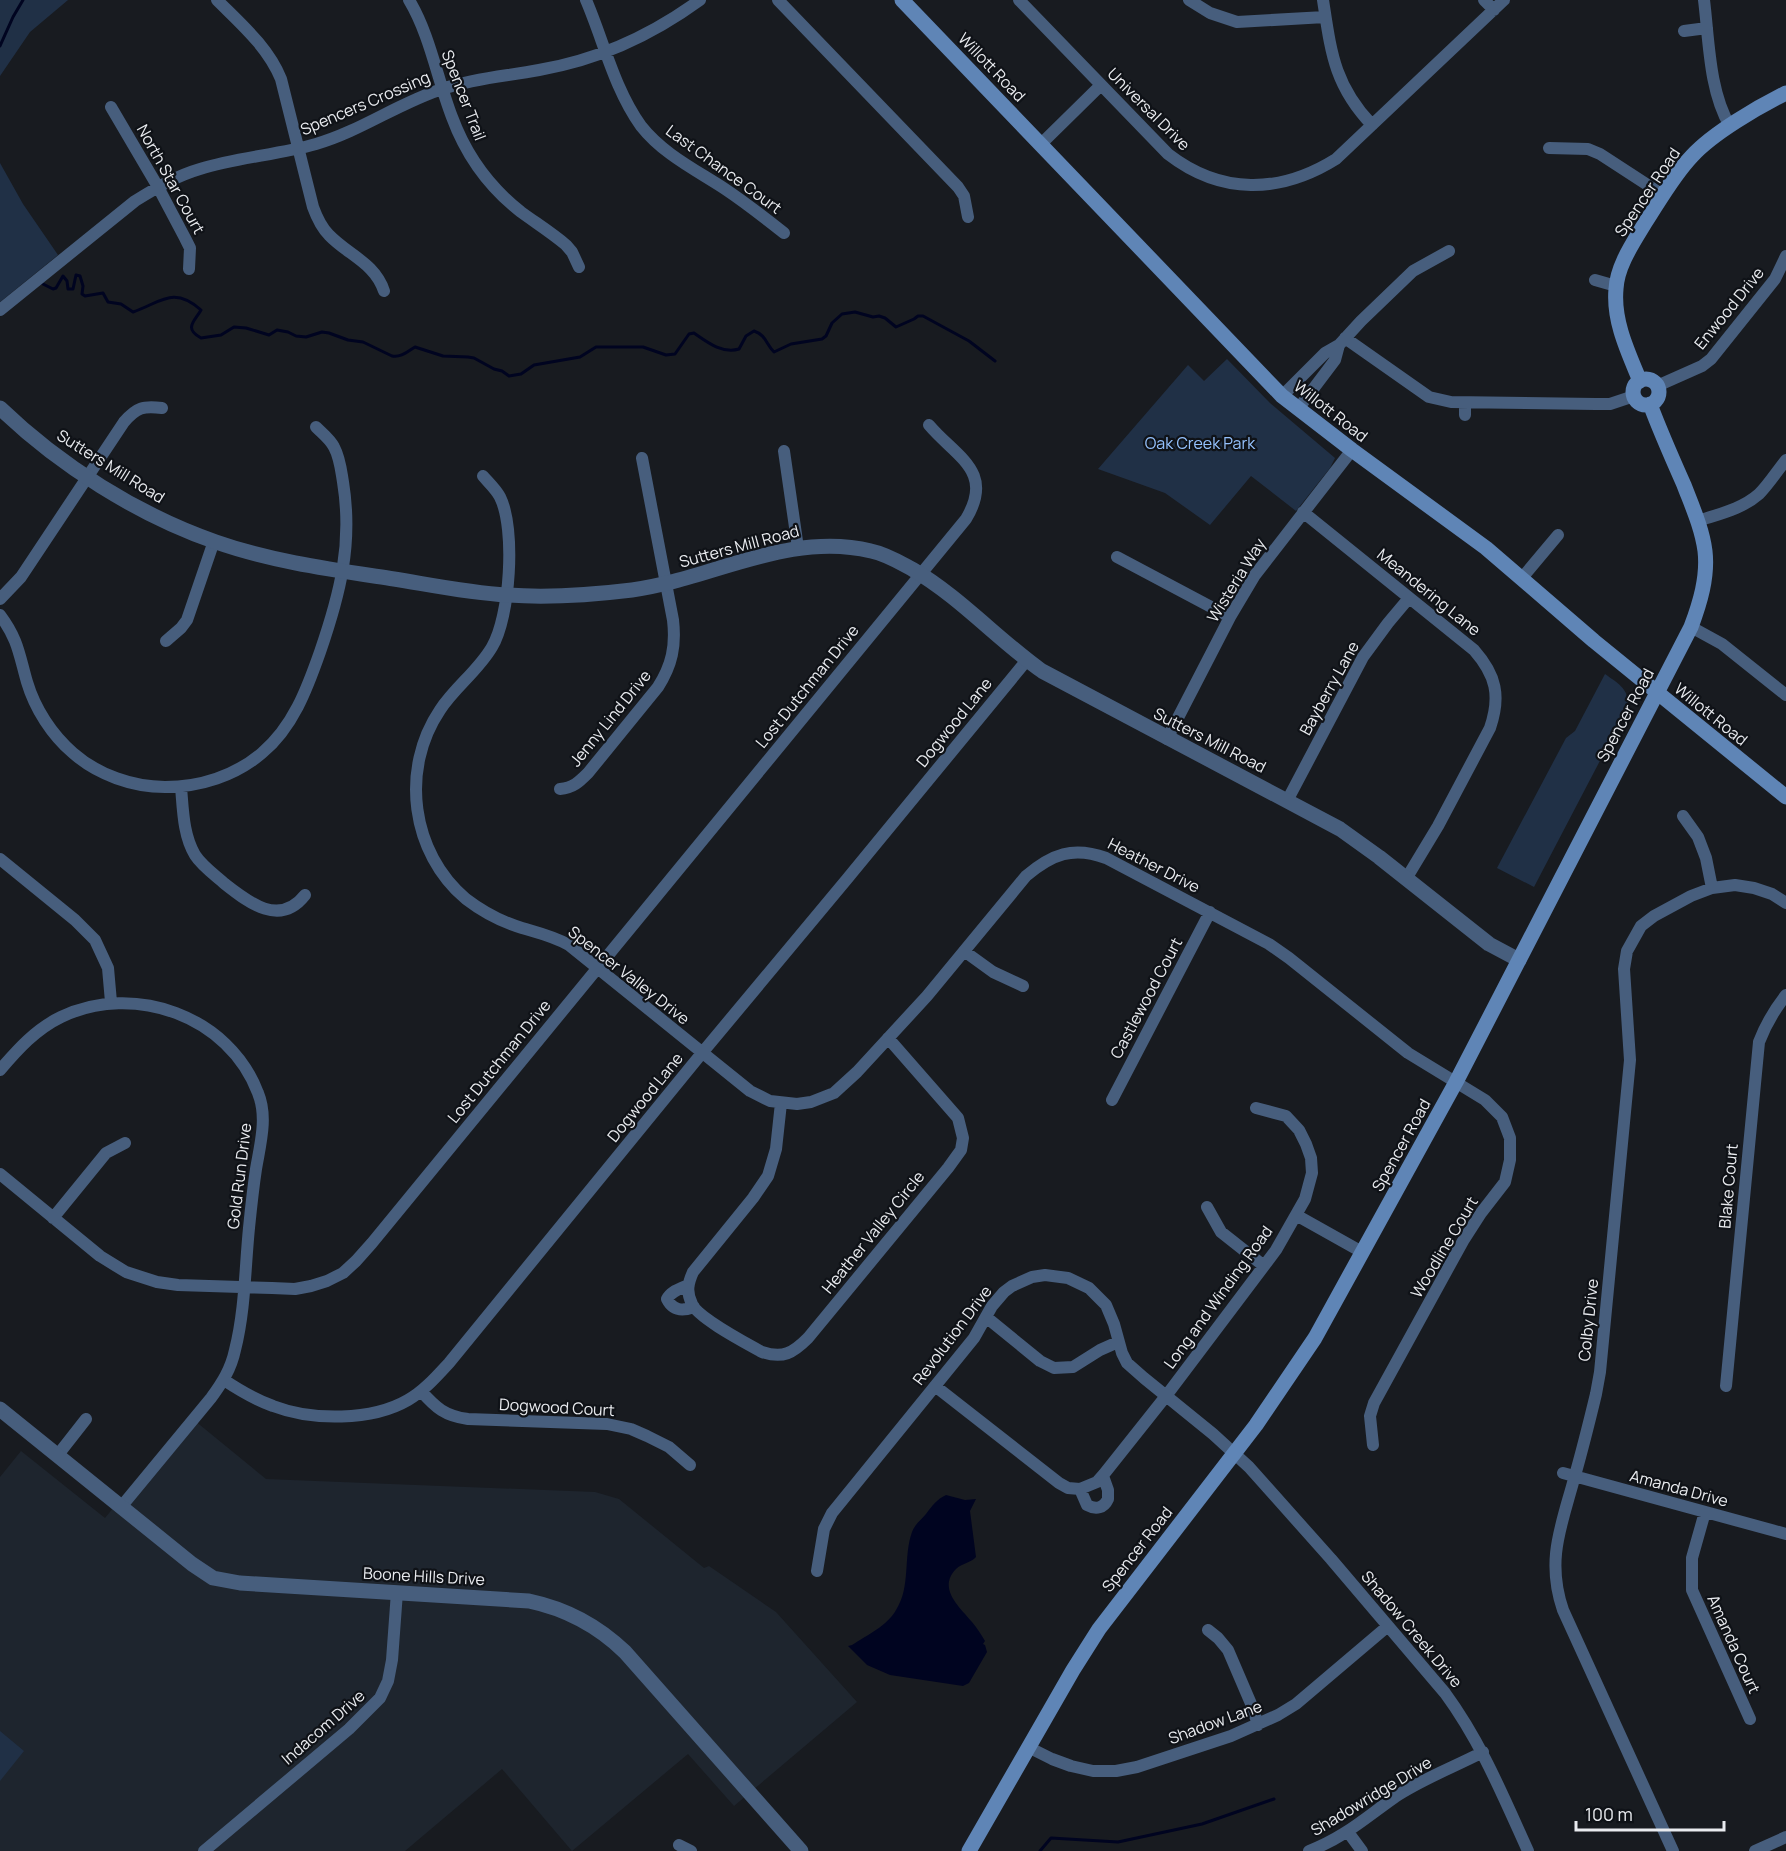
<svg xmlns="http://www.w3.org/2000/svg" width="1786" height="1851" viewBox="0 0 1786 1851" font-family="Manrope,sans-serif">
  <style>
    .built { fill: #1e252e }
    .green { fill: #203046 }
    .water { fill: #000420 }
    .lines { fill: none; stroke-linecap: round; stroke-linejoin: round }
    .stream { stroke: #000420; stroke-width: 3 }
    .minor { stroke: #475e7d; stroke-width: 12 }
    .tertiary { stroke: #475e7d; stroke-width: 15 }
    .secondary { stroke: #5f85b6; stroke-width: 15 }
    .labels { text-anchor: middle; stroke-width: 4.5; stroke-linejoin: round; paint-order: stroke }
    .street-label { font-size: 16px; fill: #e9ebef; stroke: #0f1217 }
    .park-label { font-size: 16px; fill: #94c1fd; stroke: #0f1217 }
  </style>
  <rect width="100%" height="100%" fill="#181b20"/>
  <path class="built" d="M 189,1416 L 266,1479 L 595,1492 L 619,1499 L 704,1568 L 709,1566 L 776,1612 L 857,1702 L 734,1806 L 688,1754 L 572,1851 L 502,1769 L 405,1851 L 0,1851 L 0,1477 L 21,1451 L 105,1518 Z"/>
  <path class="green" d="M 0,0 L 68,0 L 30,32 L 0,76 Z
    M 0,163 L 23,204 L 58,255 L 0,302 Z
    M 1227,359 L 1270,403 L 1335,458 L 1330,468 L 1296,511 L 1251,476 L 1210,525 L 1165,493 L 1098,469 L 1188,365 L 1204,381 Z
    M 1605,674 C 1619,684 1631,690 1627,709 L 1534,887 L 1497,868 L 1566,738 L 1575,731 Z
    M 0,1731 L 24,1751 L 0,1781 Z"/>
  <path class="water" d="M 946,1495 L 965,1500 L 976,1499 L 970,1511 L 976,1557 C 971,1563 962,1563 956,1569 C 937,1589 960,1607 972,1622 C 977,1628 981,1634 985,1641 L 983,1644 L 985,1645 L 987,1652 L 969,1683 L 963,1686 L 890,1675 L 867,1665 L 848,1646 L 852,1645 C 867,1635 887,1626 896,1610 C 911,1587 903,1557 912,1532 C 915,1524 921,1520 926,1514 C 932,1506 937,1499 946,1495 Z"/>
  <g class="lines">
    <path class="stream" d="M 0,46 L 13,17 L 23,0
      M 43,284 L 53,289 L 56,288 L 63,276 L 67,281 L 68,289 L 73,289 L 76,275 L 80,276 L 83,286 L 82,294 L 85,296 L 103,293 L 108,302 L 121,304 L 133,312 C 160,303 173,285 201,310 C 195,321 183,328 201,338 L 221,335 L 234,327 L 246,328 L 269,335 L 277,330 L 288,332 L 296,336 L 306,337 L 322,332 L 329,333 L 348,340 L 363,342 L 392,356 C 401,358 408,351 415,347 L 443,356 L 468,357 L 474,358 L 494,369 L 502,371 L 509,376 L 521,374 L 534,365 L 580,357 L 596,347 L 643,347 L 666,355 L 675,354 L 689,334 L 694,333 C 707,342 722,354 739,349 L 746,336 L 754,331 C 766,335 766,344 774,352 L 791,344 L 822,339 L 826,336 L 832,323 L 842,314 L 855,312 L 873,317 L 879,316 L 885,318 L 896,327 L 914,319 L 918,316 L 923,316 L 969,341 L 995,361
      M 1040,1851 L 1051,1838 L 1118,1842 L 1202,1824 L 1274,1799"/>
    <path class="minor" d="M 217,0 C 241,24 268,47 281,79 L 313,207 C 317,218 321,227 329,235 C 348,255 375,263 384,291
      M 409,0 C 430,35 437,78 452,117 C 466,155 489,187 521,212 C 536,223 552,233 566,245 L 572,252 L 579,267
      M 586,0 C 604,42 614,88 641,126 C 663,154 696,170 725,189 C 746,203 765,218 784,233
      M 778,0 L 958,187 L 964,196 L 968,217
      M 1019,0 L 1168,154 C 1221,195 1280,194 1336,159 L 1504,0
      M 1189,0 L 1210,13 L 1237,22 L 1325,17
      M 1323,0 C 1331,52 1334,85 1372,125
      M 1484,0 L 1494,10
      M 1704,0 C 1709,40 1709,91 1730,126
      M 1684,31 L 1707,28
      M 111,107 L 158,187 L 185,238 L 190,248 L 189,269
      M 1041,144 L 1101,85
      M 1549,148 L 1588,149 L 1600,154 L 1663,195
      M 1595,280 L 1616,286
      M 0,310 L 135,201 C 156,188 176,176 200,169 C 238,157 278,155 316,144 C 361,131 400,102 445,88 C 476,78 507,76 539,70 C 598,60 652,35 700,0
      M 1345,338 L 1429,397 L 1451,402 L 1596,404 L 1610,404 L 1634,396
      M 1657,386 L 1702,366 L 1711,359 L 1775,279 L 1786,256
      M 1282,396 L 1325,353 L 1339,345 L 1361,321 L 1413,271 L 1449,251
      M 1298,409 L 1335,360 L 1339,345
      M 1465,415 L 1465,403
      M 784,451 L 798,548
      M 483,476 C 488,482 496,489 500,497 C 516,529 510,617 492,647 C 478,671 455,687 440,710 C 400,769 411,853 466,899 C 483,912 502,922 522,928 C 539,933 553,936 569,945 L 750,1091 L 770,1101 L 797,1104 L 811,1102 L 834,1093 L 857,1072 L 927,996 L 1026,876 C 1052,854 1073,846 1106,858 L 1269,944 L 1289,958 L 1408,1053 L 1485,1100 L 1502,1117 L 1510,1138 L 1510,1160 L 1505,1182 L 1481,1213 L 1463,1241 L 1374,1403 L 1370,1416 L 1373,1445
      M 1303,512 L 1474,650 C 1496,675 1501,696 1490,728 L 1438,826 L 1406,879
      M 1698,521 C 1719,514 1742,509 1759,494 C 1769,484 1777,471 1786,460
      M 1117,557 L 1230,617
      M 1522,578 L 1558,535
      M 0,599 L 21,577 L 124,422 C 137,407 143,406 162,408
      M 0,615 C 18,639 19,654 27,682 C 35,709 52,735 73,753 C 98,775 133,787 165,787 C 200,787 235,776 262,753 C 293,727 307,689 320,652 C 340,594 353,544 343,482 C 341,470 340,458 334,447 C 330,439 323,434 316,427
      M 1691,627 L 1722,644 L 1786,695
      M 166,641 L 181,628 L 187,620 L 214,541
      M 1167,739 L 1230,617 L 1255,575 L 1352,450
      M 181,787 C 183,809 183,835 195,855 C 202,866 215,875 225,884 C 249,903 280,927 305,895
      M 560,789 C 573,788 579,782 588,773 L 658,687 C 672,665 676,646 673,620 L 642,458
      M 1287,801 L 1363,657 L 1388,623 L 1409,598
      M 1683,816 L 1698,837 L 1706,858 L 1712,888
      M 0,859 L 75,920 L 95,940 L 108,968 L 111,1002
      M 964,951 L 993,972 L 1023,986
      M 0,1070 C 18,1049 36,1029 61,1017 C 134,982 229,1016 258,1093 C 268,1117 260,1145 256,1169 C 253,1189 251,1208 249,1228 C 245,1268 245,1311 235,1350 C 231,1369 222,1383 211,1398 L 121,1507
      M 1112,1100 L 1210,912
      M 781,1103 L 776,1149 L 768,1176 L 753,1198 L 693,1272 C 688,1283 686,1292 692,1304 C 698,1318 746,1343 762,1352 C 783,1359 793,1353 808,1338 L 948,1168 L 961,1150 L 963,1138 L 958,1118 L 888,1038
      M 0,1174 L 100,1256 L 126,1272 L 157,1282 L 178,1285 L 272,1288 L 295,1289 L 311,1286 L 327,1281 L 343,1273 L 356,1261 L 372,1243 L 966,519 C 995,471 956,457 929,425
      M 1207,1207 L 1221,1232 L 1264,1266
      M 1296,1215 L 1362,1252
      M 53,1218 L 106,1153 L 125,1143
      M 688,1285 C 680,1289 671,1291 667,1299 C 673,1311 683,1311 694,1307
      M 986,1317 L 1040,1361 L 1054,1368 L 1073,1367 L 1100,1350 L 1118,1342
      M 224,1380 C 239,1390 256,1400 273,1406 C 312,1421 372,1421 408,1400 C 424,1391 437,1376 449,1363 L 702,1053 L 847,879 L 1027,660
      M 935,1386 L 1059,1483 L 1068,1488 L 1080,1489 L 1097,1482 L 1104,1474 L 1166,1396 L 1276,1250 L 1305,1199 L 1312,1173 L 1311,1158 L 1306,1144 L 1299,1130 L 1286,1116 L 1256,1108
      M 1726,1386 L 1759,1042 C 1766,1024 1774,1010 1786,995
      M 421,1391 C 436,1408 445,1416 468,1419 L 607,1424 L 631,1429 L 647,1436 L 669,1447 L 690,1465
      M 57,1456 L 86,1419
      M 1563,1473 L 1786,1534
      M 1080,1489 L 1087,1505 C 1096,1510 1104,1508 1108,1499 L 1108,1490 L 1103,1476
      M 1705,1512 L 1692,1558 L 1692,1590 L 1750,1719
      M 817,1571 L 824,1529 L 832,1513 L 974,1338 L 992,1306 L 1004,1292 L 1012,1286 L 1032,1277 L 1045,1275 L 1068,1278 L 1089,1288 L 1106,1305 L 1114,1324 L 1122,1353 L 1127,1363 L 1144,1378 L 1213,1434 L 1249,1467 L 1331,1559 L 1445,1693 C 1481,1742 1503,1796 1528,1851
      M 1208,1630 L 1218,1638 L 1228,1650 L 1252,1706 L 1258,1725
      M 1028,1747 L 1052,1759 L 1071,1766 L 1093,1771 L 1116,1771 L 1137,1767 L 1231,1736 L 1278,1715 L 1296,1704 L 1388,1626
      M 1348,1832 L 1362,1851
      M 679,1845 L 691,1851
      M 204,1851 L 349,1729 L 380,1698 L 388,1681 L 392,1660 L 397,1592
      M 1309,1851 C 1345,1837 1365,1818 1395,1797 C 1422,1779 1454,1767 1483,1752
      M 1673,1851 L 1563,1610 C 1546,1560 1561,1527 1574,1479 C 1582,1451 1589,1423 1596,1394 L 1600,1372 L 1630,1060 L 1624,969 L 1627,951 L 1641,926 L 1654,916 L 1691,896 L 1712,888 L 1735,885 L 1754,888 L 1772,894 L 1786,903
      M 1755,1851 L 1786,1837"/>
    <path class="tertiary" d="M 0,408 C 59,465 138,515 216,542 C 273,562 335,570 394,579 C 431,585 469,593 507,595 C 548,598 591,595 632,590 C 712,579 789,531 871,551 C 886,554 899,562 912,569 C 960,597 997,639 1042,671 L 1340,829 L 1379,857 L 1489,944 L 1519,960
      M 0,1409 L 192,1564 L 213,1578 L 240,1583 L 529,1601 C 567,1609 597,1625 625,1652 L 801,1851"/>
    <path class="secondary" d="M 902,0 L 1282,396 L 1352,450 L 1486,548 L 1594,641 L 1786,797
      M1633 392a13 13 0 1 1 26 0a13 13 0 1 1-26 0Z
      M 1640,381 C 1628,352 1613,321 1616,289 C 1617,266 1633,243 1645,223 C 1660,200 1673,176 1692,156 C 1713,133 1758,107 1786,93
      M 969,1851 L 1073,1670 L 1099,1629 L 1256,1425 L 1315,1338 L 1456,1082 L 1691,627 C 1700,603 1708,577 1705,551 C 1702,528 1692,506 1684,485 C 1672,458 1660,431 1650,404"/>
  </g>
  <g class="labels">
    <g class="street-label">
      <text transform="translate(992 67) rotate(46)" y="6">Willott Road</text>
      <text transform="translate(464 95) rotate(69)" y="6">Spencer Trail</text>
      <text transform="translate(365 103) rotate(-23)" y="6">Spencers Crossing</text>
      <text transform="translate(1149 109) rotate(45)" y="6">Universal Drive</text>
      <text transform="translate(724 169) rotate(36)" y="6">Last Chance Court</text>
      <text transform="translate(171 179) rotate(61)" y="6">North Star Court</text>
      <text transform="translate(1647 192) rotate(-56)" y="6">Spencer Road</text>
      <text transform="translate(1729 308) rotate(-51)" y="6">Enwood Drive</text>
      <text transform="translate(1331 411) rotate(38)" y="6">Willott Road</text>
      <text transform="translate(111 466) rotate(32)" y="6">Sutters Mill Road</text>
      <text transform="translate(739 546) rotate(-15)" y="6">Sutters Mill Road</text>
      <text transform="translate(1236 580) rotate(-58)" y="6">Wisteria Way</text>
      <text transform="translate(1429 592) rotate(39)" y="6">Meandering Lane</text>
      <text transform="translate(807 686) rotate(-51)" y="6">Lost Dutchman Drive</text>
      <text transform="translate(1329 688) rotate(-61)" y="6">Bayberry Lane</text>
      <text transform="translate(1711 714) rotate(39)" y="6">Willott Road</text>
      <text transform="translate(1625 715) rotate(-62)" y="6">Spencer Road</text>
      <text transform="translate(610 718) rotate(-51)" y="6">Jenny Lind Drive</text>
      <text transform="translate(954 722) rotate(-51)" y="6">Dogwood Lane</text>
      <text transform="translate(1210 740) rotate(27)" y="6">Sutters Mill Road</text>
      <text transform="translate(1154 865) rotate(27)" y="6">Heather Drive</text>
      <text transform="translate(629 975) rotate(38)" y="6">Spencer Valley Drive</text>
      <text transform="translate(1146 998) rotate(-62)" y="6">Castlewood Court</text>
      <text transform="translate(499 1061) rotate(-51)" y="6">Lost Dutchman Drive</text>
      <text transform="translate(645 1097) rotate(-51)" y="6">Dogwood Lane</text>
      <text transform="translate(1401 1145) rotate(-61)" y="6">Spencer Road</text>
      <text transform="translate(239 1176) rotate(-83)" y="6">Gold Run Drive</text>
      <text transform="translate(1728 1186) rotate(-85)" y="6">Blake Court</text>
      <text transform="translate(873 1232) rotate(-51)" y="6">Heather Valley Circle</text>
      <text transform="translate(1444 1247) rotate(-59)" y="6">Woodline Court</text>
      <text transform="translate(1218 1297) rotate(-54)" y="6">Long and Winding Road</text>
      <text transform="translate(1588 1320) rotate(-84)" y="6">Colby Drive</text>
      <text transform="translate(952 1335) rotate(-53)" y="6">Revolution Drive</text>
      <text transform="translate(557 1407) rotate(3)" y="6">Dogwood Court</text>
      <text transform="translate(1679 1488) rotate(15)" y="6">Amanda Drive</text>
      <text transform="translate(1137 1549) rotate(-52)" y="6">Spencer Road</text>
      <text transform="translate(424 1576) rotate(3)" y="6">Boone Hills Drive</text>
      <text transform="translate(1412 1629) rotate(50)" y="6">Shadow Creek Drive</text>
      <text transform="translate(1734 1644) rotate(66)" y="6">Amanda Court</text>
      <text transform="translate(1215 1722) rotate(-20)" y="6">Shadow Lane</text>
      <text transform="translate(323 1727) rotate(-41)" y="6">Indacom Drive</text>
      <text transform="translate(1371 1796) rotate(-31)" y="6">Shadowridge Drive</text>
    </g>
    <g class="park-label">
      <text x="1200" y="449">Oak Creek Park</text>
    </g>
  </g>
  <path d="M1576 1821v9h148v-9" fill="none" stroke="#e9ebef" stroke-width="3"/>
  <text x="1585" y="1821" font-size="18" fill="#e9ebef" stroke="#0f1217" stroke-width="4.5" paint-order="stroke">100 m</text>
</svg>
